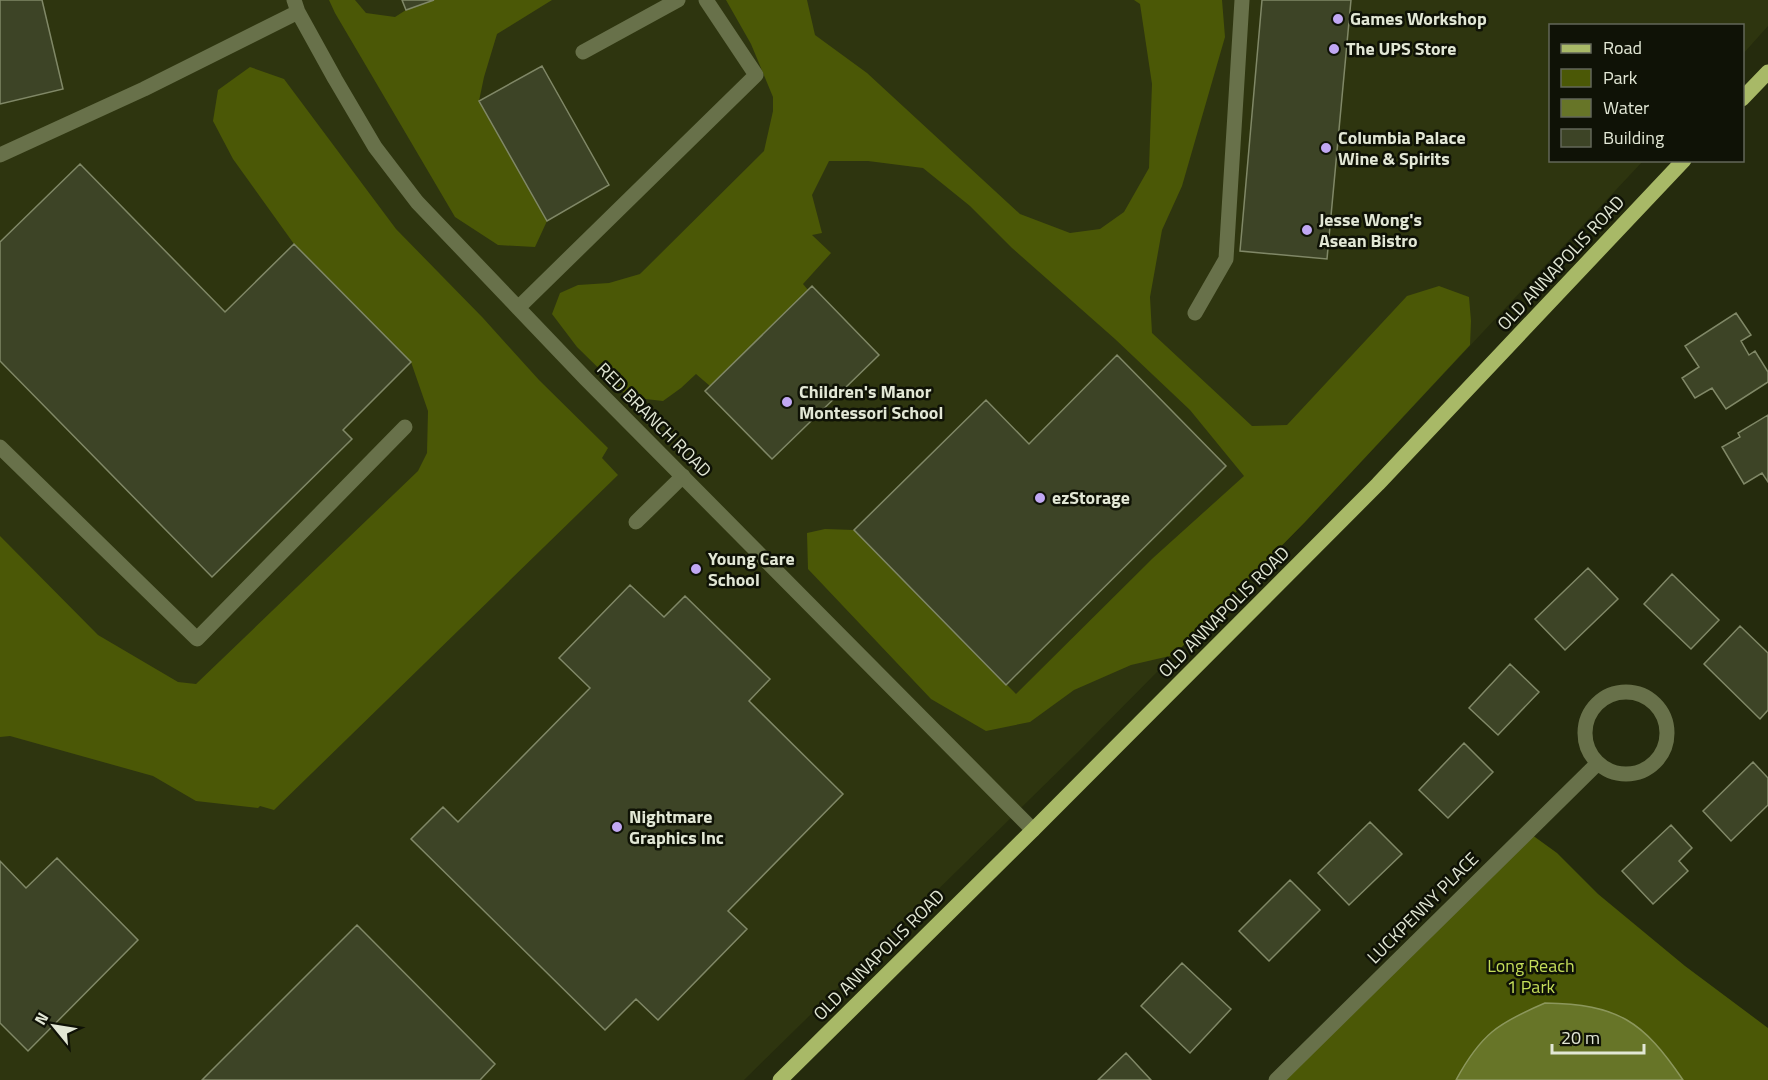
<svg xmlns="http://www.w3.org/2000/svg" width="1768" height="1080" viewBox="0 0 1768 1080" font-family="'Titillium Web',sans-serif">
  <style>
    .built { fill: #2e350f }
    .green { fill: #4b5806 }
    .water { fill: #677528; stroke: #8c975c; stroke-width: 1.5 }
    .building { fill: #3d4426; stroke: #808867; stroke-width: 1.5 }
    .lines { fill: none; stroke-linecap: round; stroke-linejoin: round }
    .minor { stroke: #68714a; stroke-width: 15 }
    .major { stroke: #a8b967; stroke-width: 15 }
    .poi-dot { fill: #c1a8f3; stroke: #0f1206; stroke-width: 2 }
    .labels { text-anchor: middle; stroke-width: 5; stroke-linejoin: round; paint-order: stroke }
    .poi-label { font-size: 18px; font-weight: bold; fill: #e2e7d5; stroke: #0f1206; text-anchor: start }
    .street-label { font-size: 18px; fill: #e2e7d5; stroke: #0f1206 }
    .park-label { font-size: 18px; fill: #c5de5a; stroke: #0f1206 }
  </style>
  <rect width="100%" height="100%" fill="#252b0d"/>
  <path class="built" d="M 0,0 L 1768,0 L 1768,26 L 1743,54 L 1742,26 L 1550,26 L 1550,160 L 1643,161 L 1305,522 L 1079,751 L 744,1080 L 0,1080 Z"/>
  <path class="green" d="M 329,0 L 355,0 L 366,13 L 395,17 L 406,10 L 434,0 L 552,0 L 497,34 L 484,77 L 479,101 L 547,221 L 535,247 L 498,245 L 455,217 L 335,13 Z
    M 726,0 L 807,0 L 815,35 L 867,73 L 1020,214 L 1070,233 L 1100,229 L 1124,212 L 1149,168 L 1152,84 L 1140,4 L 1134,0 L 1222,0 L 1225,37 L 1182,186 L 1162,230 L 1150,297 L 1152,333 L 1252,426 L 1287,425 L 1407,296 L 1439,286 L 1469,297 L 1471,321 L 1470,345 L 1305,522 L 1174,655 L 1131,665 L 1074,690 L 1030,722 L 986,731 L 931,699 L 808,569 L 807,533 L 825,529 L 854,530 L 1016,694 L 1153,558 L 1244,476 L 1190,410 L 1115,339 L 1012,248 L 970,206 L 923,168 L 868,161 L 829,161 L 812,195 L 822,233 L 812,235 L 831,253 L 803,284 L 808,290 L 710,386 L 696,374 L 681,388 L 663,401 L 628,397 L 577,347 L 552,314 L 560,293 L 578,285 L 609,283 L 640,274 L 764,151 L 773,111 L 773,97 L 751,44 Z
    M 250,67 L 284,79 L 396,229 L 483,318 L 539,380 L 608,448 L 602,458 L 618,475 L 274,810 L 260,806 L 258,808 L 196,801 L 153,776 L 10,736 L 0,737 L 0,536 L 98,635 L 178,682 L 196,684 L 418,471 L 427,453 L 428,411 L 411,362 L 294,244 L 233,159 L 213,121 L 218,90 Z
    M 1528,832 L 1557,853 L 1598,894 L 1685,966 L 1768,1028 L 1768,1080 L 1276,1080 Z"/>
  <path class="water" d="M 1545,1003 C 1618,1004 1643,1021 1683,1080 L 1456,1080 C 1481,1034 1498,1023 1545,1003 Z"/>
  <path class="building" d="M 0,0 L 42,0 L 63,89 L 0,104 Z
    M 402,0 L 434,0 L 406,10 Z
    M 1262,0 L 1351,0 L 1327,259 L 1240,251 Z
    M 542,66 L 609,185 L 547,221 L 479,101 Z
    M 80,164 L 225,312 L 294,244 L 411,362 L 343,430 L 352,439 L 212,577 L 0,361 L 0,242 Z
    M 812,286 L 879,355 L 772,459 L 705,391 Z
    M 1736,313 L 1751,335 L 1741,341 L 1749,355 L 1755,351 L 1768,372 L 1768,382 L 1726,409 L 1712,388 L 1695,398 L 1682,378 L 1699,367 L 1685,346 Z
    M 1117,355 L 1226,466 L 1006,685 L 854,530 L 986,400 L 1029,444 Z
    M 1768,415 L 1768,482 L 1762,473 L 1744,484 L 1722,447 L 1740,437 L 1738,433 Z
    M 1588,568 L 1618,599 L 1565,650 L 1535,619 Z
    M 1672,574 L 1719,620 L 1691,649 L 1644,604 Z
    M 630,585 L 664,617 L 685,596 L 770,679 L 749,701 L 843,794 L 728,911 L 747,929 L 658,1020 L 636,999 L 605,1030 L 411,839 L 443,807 L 458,822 L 590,688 L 559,658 Z
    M 1740,626 L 1768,653 L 1768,710 L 1760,719 L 1704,664 Z
    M 1510,664 L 1539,692 L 1498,735 L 1469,708 Z
    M 1464,743 L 1493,772 L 1448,818 L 1419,790 Z
    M 1753,762 L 1768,778 L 1768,805 L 1731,841 L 1703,811 Z
    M 1370,822 L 1402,854 L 1349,905 L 1318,873 Z
    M 1671,825 L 1692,848 L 1679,861 L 1688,871 L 1653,904 L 1622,871 Z
    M 57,858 L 138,940 L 28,1051 L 0,1023 L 0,861 L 26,888 Z
    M 1290,880 L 1320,910 L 1269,961 L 1239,931 Z
    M 357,925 L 495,1064 L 480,1080 L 202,1080 Z
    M 1182,963 L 1231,1009 L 1190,1053 L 1141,1006 Z
    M 1126,1053 L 1151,1080 L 1098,1080 Z"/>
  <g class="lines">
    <path class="minor" d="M 294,0 L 298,12 L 335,79 L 375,147 L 417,202 L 586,379 L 1033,830
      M 583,52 L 678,0
      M 0,155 L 144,89 L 298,12
      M 518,308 L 756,75 L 706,0
      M 1195,313 L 1226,259 L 1242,0
      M 0,447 L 197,639 L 405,427
      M 636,522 L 683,476
      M1585 733a41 41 0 1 1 82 0a41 41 0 1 1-82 0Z
      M 1276,1080 L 1598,763"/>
    <path class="major" d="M 1742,99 L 1768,72
      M 780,1080 L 1033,830 L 1378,484 L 1684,160"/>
  </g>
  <g class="poi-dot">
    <circle cx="1338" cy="19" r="6"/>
    <circle cx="1334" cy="49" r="6"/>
    <circle cx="1326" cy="148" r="6"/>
    <circle cx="1307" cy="230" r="6"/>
    <circle cx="787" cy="402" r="6"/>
    <circle cx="1040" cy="498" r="6"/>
    <circle cx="696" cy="569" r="6"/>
    <circle cx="617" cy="827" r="6"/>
  </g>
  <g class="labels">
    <g class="poi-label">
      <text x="1350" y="25">Games Workshop</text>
      <text x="1346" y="55">The UPS Store</text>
      <text x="1338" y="144">Columbia Palace<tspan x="1338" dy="21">Wine &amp; Spirits</tspan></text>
      <text x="1319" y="226">Jesse Wong's<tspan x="1319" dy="21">Asean Bistro</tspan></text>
      <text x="799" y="398">Children's Manor<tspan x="799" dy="21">Montessori School</tspan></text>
      <text x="1052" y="504">ezStorage</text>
      <text x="708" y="565">Young Care<tspan x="708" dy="21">School</tspan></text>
      <text x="629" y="823">Nightmare<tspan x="629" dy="21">Graphics Inc</tspan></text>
    </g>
    <g class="street-label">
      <text transform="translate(1561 263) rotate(-47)" y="6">OLD ANNAPOLIS ROAD</text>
      <text transform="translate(654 420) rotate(45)" y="6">RED BRANCH ROAD</text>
      <text transform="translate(1224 612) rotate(-45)" y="6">OLD ANNAPOLIS ROAD</text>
      <text transform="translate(1423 908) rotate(-45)" y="6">LUCKPENNY PLACE</text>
      <text transform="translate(879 955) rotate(-45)" y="6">OLD ANNAPOLIS ROAD</text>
    </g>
    <g class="park-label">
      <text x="1531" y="972">Long Reach<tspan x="1531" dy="21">1 Park</tspan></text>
    </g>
  </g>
  <rect x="1549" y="24" width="195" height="138" fill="#0f1206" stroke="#636759" stroke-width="1.5"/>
  <rect x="1561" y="44" width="30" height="9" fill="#a8b967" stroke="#636759" stroke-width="1.5"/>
  <text x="1603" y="54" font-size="18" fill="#e2e7d5">Road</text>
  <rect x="1561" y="69" width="30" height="18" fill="#4b5806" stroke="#636759" stroke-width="1.5"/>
  <text x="1603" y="84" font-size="18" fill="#e2e7d5">Park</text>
  <rect x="1561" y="99" width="30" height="18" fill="#677528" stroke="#636759" stroke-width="1.5"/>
  <text x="1603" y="114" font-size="18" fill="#e2e7d5">Water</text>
  <rect x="1561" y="129" width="30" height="18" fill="#3d4426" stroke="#636759" stroke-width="1.5"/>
  <text x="1603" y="144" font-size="18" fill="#e2e7d5">Building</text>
  <g transform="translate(54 1026) rotate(300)" stroke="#0f1206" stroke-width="4.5" paint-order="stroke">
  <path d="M0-4.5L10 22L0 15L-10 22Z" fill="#e2e7d5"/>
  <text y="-9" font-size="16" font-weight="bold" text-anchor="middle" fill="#e2e7d5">N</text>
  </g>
  <path d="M1552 1044v9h92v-9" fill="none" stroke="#e2e7d5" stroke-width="3"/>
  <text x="1561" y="1044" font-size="18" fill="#e2e7d5" stroke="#0f1206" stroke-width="4.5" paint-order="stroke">20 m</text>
</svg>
